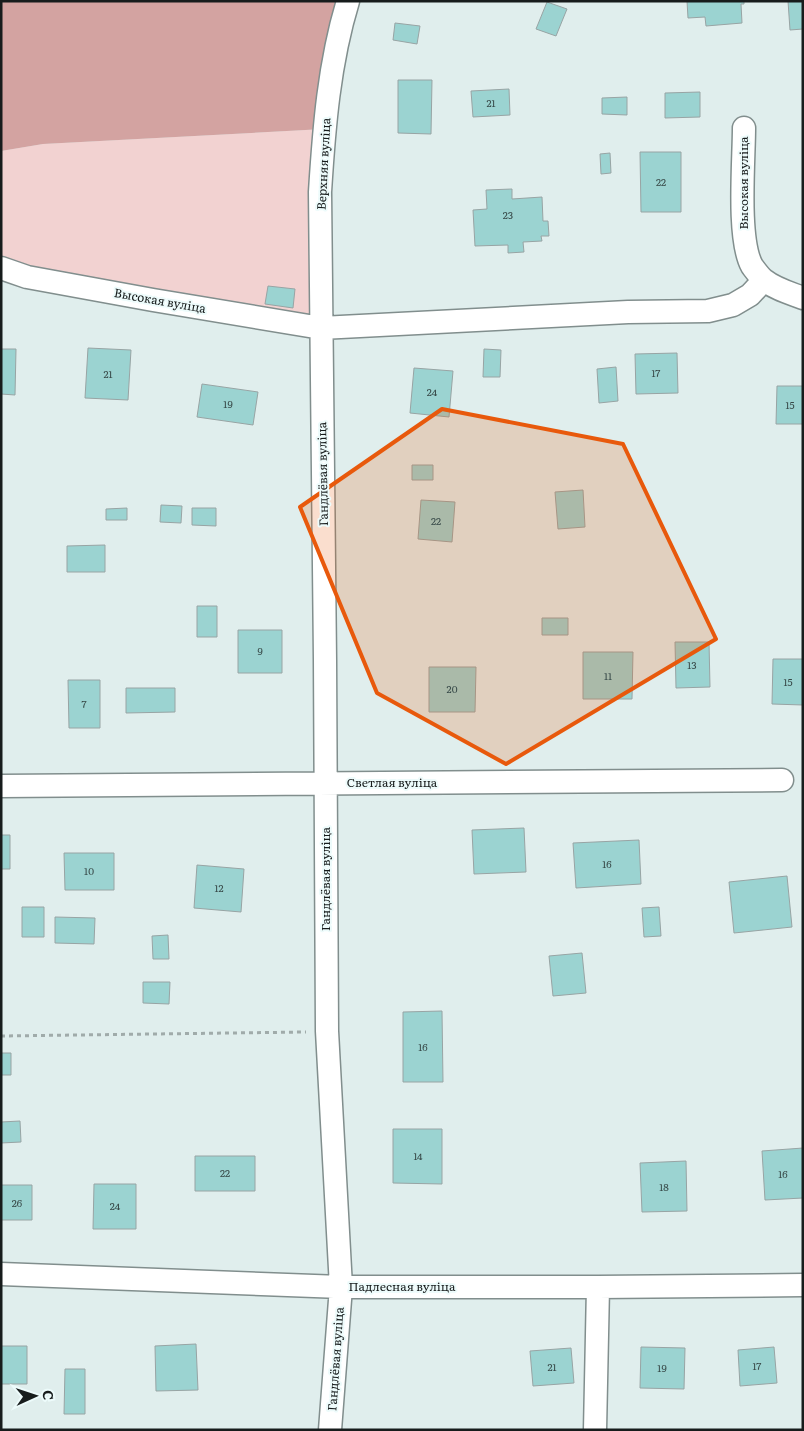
<svg xmlns="http://www.w3.org/2000/svg" width="804" height="1431" viewBox="0 0 804 1431" font-family="Literata,serif">
  <style>
    .green { fill: #f2d2d1 }
    .forest { fill: #d3a3a1 }
    .building { fill: #9bd3d1; stroke: #98a4a4 }
    .lines { fill: none; stroke-linecap: round; stroke-linejoin: round }
    .minor-casing { stroke: #818e8d; stroke-width: 25 }
    .path { stroke: #a0abaa; stroke-width: 3; stroke-dasharray: 4 4; stroke-linecap: butt }
    .minor { stroke: #fff; stroke-width: 22 }
    .marked { fill: #e8590c; fill-opacity: 0.2; stroke: #e8590c; stroke-width: 4; stroke-linejoin: round }
    .labels { text-anchor: middle; stroke-width: 4; stroke-linejoin: round; paint-order: stroke }
    .number-label { font-size: 10px; fill: #384a49 }
    .street-label { font-size: 12px; fill: #171c1c; stroke: #edfbfb }
  </style>
  <rect width="100%" height="100%" fill="#e0eeed"/>
  <path class="green" d="M 324,129 L 321,328 L 1,268 L 1,151 L 43,144 Z"/>
  <path class="forest" d="M 1,1 L 348,1 L 324,129 L 43,144 L 1,151 Z"/>
  <path class="building" d="M 687,1 L 744,1 L 744,4 L 741,4 L 742,23 L 706,26 L 705,17 L 688,18 Z
    M 788,1 L 803,1 L 803,29 L 790,30 Z
    M 547,2 L 567,9 L 556,36 L 536,29 Z
    M 395,23 L 420,26 L 417,44 L 393,40 Z
    M 398,80 L 432,80 L 431,134 L 398,133 Z
    M 509,89 L 510,115 L 473,117 L 471,91 Z
    M 700,92 L 700,117 L 665,118 L 665,93 Z
    M 627,97 L 627,115 L 602,114 L 602,98 Z
    M 640,152 L 681,152 L 681,212 L 641,212 Z
    M 610,153 L 611,173 L 601,174 L 600,154 Z
    M 512,189 L 512,199 L 542,197 L 543,221 L 548,221 L 549,236 L 541,236 L 542,241 L 523,242 L 524,252 L 508,253 L 508,245 L 475,246 L 473,210 L 487,209 L 486,190 Z
    M 268,286 L 295,289 L 293,308 L 265,304 Z
    M 88,348 L 131,350 L 128,400 L 85,398 Z
    M 1,349 L 16,349 L 15,395 L 1,394 Z
    M 484,349 L 501,350 L 500,377 L 483,377 Z
    M 677,353 L 678,393 L 636,394 L 635,354 Z
    M 616,367 L 618,401 L 599,403 L 597,369 Z
    M 414,368 L 453,371 L 449,417 L 410,413 Z
    M 202,384 L 258,392 L 253,425 L 197,417 Z
    M 777,386 L 803,386 L 803,424 L 776,424 Z
    M 412,465 L 433,465 L 433,480 L 412,480 Z
    M 583,490 L 585,527 L 558,529 L 555,492 Z
    M 421,500 L 455,502 L 452,542 L 418,539 Z
    M 161,505 L 182,506 L 181,523 L 160,522 Z
    M 127,508 L 127,520 L 106,520 L 106,509 Z
    M 192,508 L 216,508 L 216,526 L 192,525 Z
    M 105,545 L 105,572 L 67,572 L 67,546 Z
    M 197,606 L 217,606 L 217,637 L 197,637 Z
    M 542,618 L 568,618 L 568,635 L 542,635 Z
    M 238,630 L 282,630 L 282,673 L 238,673 Z
    M 675,642 L 709,642 L 710,687 L 676,688 Z
    M 583,652 L 633,652 L 632,699 L 583,699 Z
    M 773,659 L 803,659 L 803,705 L 772,704 Z
    M 429,667 L 476,667 L 475,712 L 429,712 Z
    M 68,680 L 100,680 L 100,728 L 69,728 Z
    M 126,688 L 175,688 L 175,712 L 126,713 Z
    M 524,828 L 526,872 L 474,874 L 472,830 Z
    M 1,835 L 10,835 L 10,869 L 1,869 Z
    M 639,840 L 641,884 L 576,888 L 573,843 Z
    M 64,853 L 114,853 L 114,890 L 65,890 Z
    M 197,865 L 244,869 L 241,912 L 194,908 Z
    M 787,876 L 792,927 L 734,933 L 729,882 Z
    M 22,907 L 44,907 L 44,937 L 22,937 Z
    M 659,907 L 661,936 L 644,937 L 642,908 Z
    M 55,917 L 95,918 L 94,944 L 55,943 Z
    M 168,935 L 169,959 L 153,959 L 152,936 Z
    M 582,953 L 586,993 L 553,996 L 549,956 Z
    M 143,982 L 170,982 L 169,1004 L 143,1003 Z
    M 442,1011 L 443,1082 L 403,1082 L 403,1012 Z
    M 1,1053 L 11,1053 L 11,1075 L 1,1075 Z
    M 20,1121 L 21,1142 L 1,1143 L 1,1122 Z
    M 393,1129 L 442,1129 L 442,1184 L 393,1183 Z
    M 803,1148 L 803,1198 L 765,1200 L 762,1151 Z
    M 195,1156 L 255,1156 L 255,1191 L 195,1191 Z
    M 686,1161 L 687,1211 L 642,1212 L 640,1163 Z
    M 94,1184 L 136,1184 L 136,1229 L 93,1229 Z
    M 1,1185 L 32,1185 L 32,1220 L 1,1220 Z
    M 196,1344 L 198,1390 L 156,1391 L 155,1346 Z
    M 1,1346 L 27,1346 L 27,1384 L 1,1384 Z
    M 641,1347 L 685,1348 L 684,1389 L 640,1388 Z
    M 774,1347 L 777,1383 L 740,1386 L 738,1350 Z
    M 571,1348 L 574,1383 L 533,1386 L 530,1351 Z
    M 65,1369 L 85,1369 L 85,1414 L 64,1414 Z"/>
  <g class="lines">
    <defs>
      <path id="minor" d="M 744,128 C 744,160 737,239 752,266 C 755,270 760,277 764,280 C 775,289 790,293 803,298
        M 1,268 L 27,277 L 153,300 L 321,328 L 628,312 L 708,311 L 733,305 L 750,295 L 764,280
        M 1,786 L 782,780
        M 1,1274 L 341,1287 L 598,1287 L 803,1285
        M 330,1430 L 341,1287 L 327,1031 L 325,660 L 320,192 C 324,128 329,63 348,1
        M 595,1430 L 598,1287"/>
    </defs>
    <use href="#minor" class="minor-casing"/>
    <path class="path" d="M 1,1036 L 306,1032"/>
    <use href="#minor" class="minor"/>
  </g>
  <path class="marked" d="M 442,409 L 623,444 L 716,639 L 506,764 L 377,693 L 300,507 Z"/>
  <g class="labels">
    <g class="number-label">
      <text x="491" y="107">21</text>
      <text x="661" y="186">22</text>
      <text x="508" y="219">23</text>
      <text x="656" y="377">17</text>
      <text x="108" y="378">21</text>
      <text x="432" y="396">24</text>
      <text x="228" y="408">19</text>
      <text x="790" y="409">15</text>
      <text x="436" y="525">22</text>
      <text x="260" y="655">9</text>
      <text x="692" y="669">13</text>
      <text x="608" y="680">11</text>
      <text x="788" y="686">15</text>
      <text x="452" y="693">20</text>
      <text x="84" y="708">7</text>
      <text x="607" y="868">16</text>
      <text x="89" y="875">10</text>
      <text x="219" y="892">12</text>
      <text x="423" y="1051">16</text>
      <text x="418" y="1160">14</text>
      <text x="225" y="1177">22</text>
      <text x="783" y="1178">16</text>
      <text x="664" y="1191">18</text>
      <text x="17" y="1207">26</text>
      <text x="115" y="1210">24</text>
      <text x="757" y="1370">17</text>
      <text x="552" y="1371">21</text>
      <text x="662" y="1372">19</text>
    </g>
    <g class="street-label">
      <text transform="translate(324 164) rotate(-87)" y="4">Верхняя вуліца</text>
      <text transform="translate(744 183) rotate(-90)" y="4">Высокая вуліца</text>
      <text transform="translate(160 301) rotate(10)" y="4">Высокая вуліца</text>
      <text transform="translate(323 474) rotate(-91)" y="4">Гандлёвая вуліца</text>
      <text x="392" y="787">Светлая вуліца</text>
      <text transform="translate(326 879) rotate(-90)" y="4">Гандлёвая вуліца</text>
      <text x="402" y="1291">Падлесная вуліца</text>
      <text transform="translate(336 1359) rotate(-86)" y="4">Гандлёвая вуліца</text>
    </g>
  </g>
  <rect width="804" height="1431" fill="none" stroke="#171c1c" stroke-width="5"/>
  <g transform="translate(35 1396) rotate(87)" stroke="#edfbfb" stroke-width="4" paint-order="stroke">
  <path d="M0-4L9 19L0 12L-9 19Z" fill="#171c1c"/>
  <text y="-8" font-size="14" font-weight="bold" text-anchor="middle" fill="#171c1c">С</text>
  </g>
</svg>
